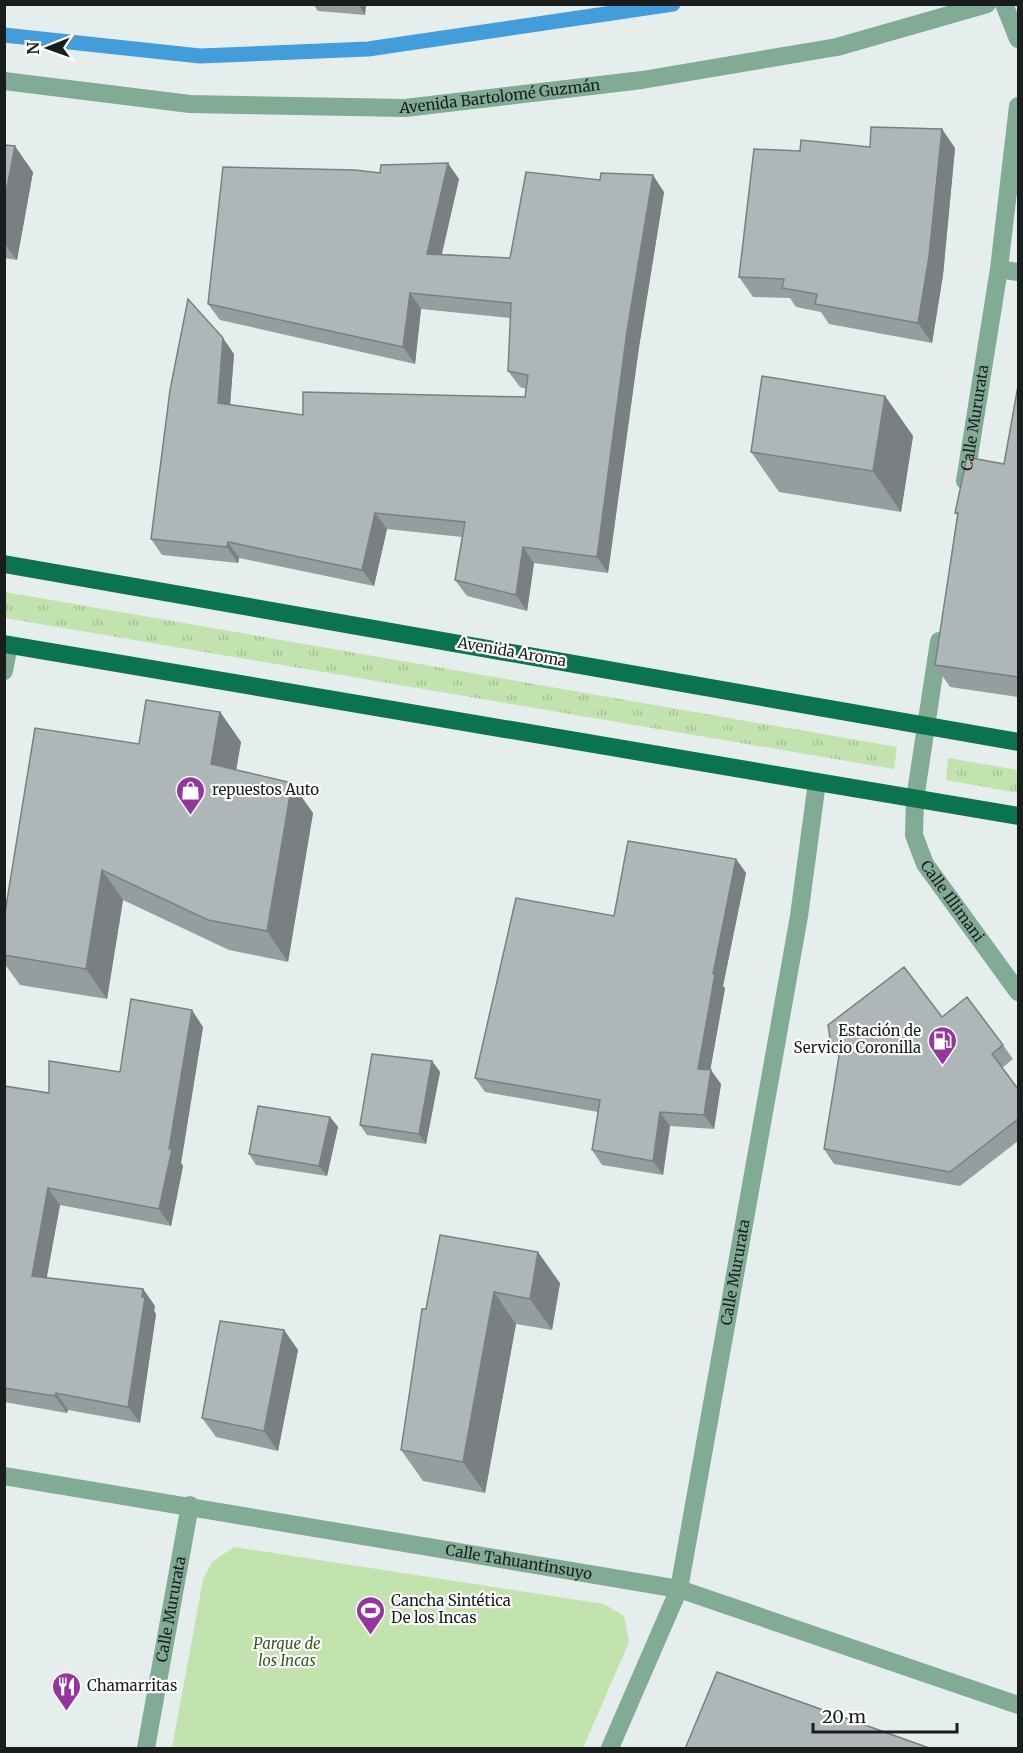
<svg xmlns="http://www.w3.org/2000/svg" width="1023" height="1753" viewBox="0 0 1023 1753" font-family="Merriweather,serif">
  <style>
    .grass { fill: url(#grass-tufts) }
    .park { fill: #c2e2ae }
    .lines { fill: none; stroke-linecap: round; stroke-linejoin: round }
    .stream { stroke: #449ddb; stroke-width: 15 }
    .minor { stroke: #81ab94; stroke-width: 18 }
    .major { stroke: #0b734d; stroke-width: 18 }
    .wall { fill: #969d9e }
    .shaded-wall { fill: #7a7f81 }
    .building { fill: #aeb6b8; stroke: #7a7f81; stroke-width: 1.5 }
    .labels { text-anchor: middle; stroke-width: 4.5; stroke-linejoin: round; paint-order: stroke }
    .street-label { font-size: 15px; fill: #1a1d1d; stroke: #fff }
    .poi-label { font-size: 15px; fill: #1a1d1d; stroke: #fff; text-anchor: start }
    .park-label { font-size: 15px; font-style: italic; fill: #37581f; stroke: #fff }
  </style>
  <defs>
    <pattern id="grass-tufts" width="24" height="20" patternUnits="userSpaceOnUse" patternTransform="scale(1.5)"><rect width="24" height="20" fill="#c2e2ae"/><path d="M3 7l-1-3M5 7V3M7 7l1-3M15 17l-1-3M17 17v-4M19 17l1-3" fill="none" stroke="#a6c195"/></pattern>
  </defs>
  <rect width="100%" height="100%" fill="#e6eeed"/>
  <path class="grass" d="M 5,592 L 897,747 L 894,769 L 5,618 Z
    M 948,758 L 1018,770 L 1018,793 L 946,780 Z"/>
  <path class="park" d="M 234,1547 L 604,1604 L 624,1616 L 629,1642 L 583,1748 L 172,1748 L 203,1580 L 212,1562 Z"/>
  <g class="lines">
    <path class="stream" d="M 4,35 L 200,56 L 368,49 L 673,4"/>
    <g class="minor">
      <path d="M 1004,4 L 1018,39"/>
      <path id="s1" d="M 4,81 L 190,104 L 405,108 L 642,80 L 837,47 L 987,4"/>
      <path d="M 999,269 L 1018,272"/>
      <path id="s2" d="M 965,481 L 999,269 L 1018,106"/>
      <path id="s3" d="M 939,641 L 915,799 L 914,835 L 925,864 L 1018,992"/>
      <path d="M 4,671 L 9,645"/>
      <path id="s4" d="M 4,1476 L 679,1589 L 1018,1705"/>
      <path id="s5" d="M 146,1748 L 190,1505"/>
      <path id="s6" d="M 610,1748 L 679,1589 L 799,916 L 817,782"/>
    </g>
    <path class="major" d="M 4,564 L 1018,742
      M 4,644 L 1018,816"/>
  </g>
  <path class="wall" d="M 313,4 L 366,4 L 365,15 L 318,11 Z
    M 4,145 L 33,172 L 17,260 L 4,258 Z
    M 870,147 L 955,148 L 943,275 L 932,343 L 829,324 L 821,312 L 796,307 L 790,298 L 753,297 L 739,277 L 800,151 Z
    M 380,173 L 459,179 L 442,254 L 510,258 L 664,192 L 639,347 L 608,573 L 534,563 L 527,611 L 467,596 L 455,580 L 462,537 L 387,529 L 374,586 L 239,558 L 238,563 L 162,555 L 151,539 L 234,354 L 230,405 L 303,415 L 525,397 L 526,389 L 520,387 L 508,371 L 511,318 L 421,309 L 415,364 L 220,320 L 208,304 Z
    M 1018,386 L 1018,697 L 950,687 L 935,665 L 957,515 L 955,513 L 1004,464 Z
    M 885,396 L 913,436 L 901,512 L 779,492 L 751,452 Z
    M 220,712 L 241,742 L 236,770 L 313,813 L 288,962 L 229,950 L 123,900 L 107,999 L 20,985 L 4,963 L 4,919 L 139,744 Z
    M 736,859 L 746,873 L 723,986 L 725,988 L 710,1070 L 721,1084 L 714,1129 L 670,1126 L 663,1175 L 602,1165 L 592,1150 L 598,1112 L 485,1092 L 475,1078 L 614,916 Z
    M 942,1017 L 1003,1045 L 1013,1059 L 1002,1068 L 1018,1089 L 1018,1141 L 960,1186 L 834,1164 L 824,1149 Z
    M 203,1027 L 181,1163 L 183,1166 L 171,1226 L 60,1205 L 46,1278 L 143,1289 L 155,1306 L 154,1311 L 156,1314 L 140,1423 L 68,1410 L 67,1413 L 4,1402 L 4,1086 L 49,1093 L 120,1072 Z
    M 432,1061 L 440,1072 L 426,1144 L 367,1135 L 360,1125 Z
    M 330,1117 L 338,1127 L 327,1176 L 256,1165 L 249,1154 Z
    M 440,1235 L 560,1283 L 552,1330 L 516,1324 L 485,1493 L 423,1481 L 401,1450 Z
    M 284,1330 L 298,1350 L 278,1451 L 216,1437 L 202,1418 Z"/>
  <path class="shaded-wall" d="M 358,4 L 366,4 L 365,15 Z
    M 942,129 L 955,148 L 943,275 L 932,343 L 918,323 Z
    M 15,146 L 33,172 L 17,260 L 4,243 L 4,203 Z
    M 448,163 L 459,179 L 438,270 L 427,254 Z
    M 653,175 L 664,192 L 639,347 L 608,573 L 597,557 L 627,331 Z
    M 410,293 L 421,309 L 415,364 L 403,347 Z
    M 223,338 L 234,354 L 229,419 L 218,403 Z
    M 885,396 L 913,436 L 901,512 L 873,471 Z
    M 375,513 L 387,529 L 374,586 L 362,570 Z
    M 228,542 L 239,558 L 238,563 L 227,547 Z
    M 523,547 L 534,563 L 527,611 L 516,595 Z
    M 220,712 L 241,742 L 232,794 L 211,764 Z
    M 292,783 L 313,813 L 288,962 L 267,931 Z
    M 736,859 L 746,873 L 723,986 L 725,988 L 708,1083 L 698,1069 L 713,974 Z
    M 102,870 L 123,900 L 107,999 L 86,969 Z
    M 192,1010 L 203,1027 L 181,1163 L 183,1166 L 171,1226 L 159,1209 Z
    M 432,1061 L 440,1072 L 426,1144 L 419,1134 Z
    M 711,1070 L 721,1084 L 714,1129 L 704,1115 Z
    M 660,1112 L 670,1126 L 663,1175 L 653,1161 Z
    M 330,1117 L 338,1127 L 327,1176 L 319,1166 Z
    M 48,1188 L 60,1205 L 44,1293 L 32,1276 Z
    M 538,1252 L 560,1283 L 552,1330 L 530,1299 Z
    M 143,1289 L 155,1306 L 154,1311 L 156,1314 L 140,1423 L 128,1407 Z
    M 494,1292 L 516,1324 L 485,1493 L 463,1462 Z
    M 284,1330 L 298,1350 L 278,1451 L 264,1431 Z
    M 56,1393 L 68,1410 L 67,1413 L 55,1396 Z"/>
  <path class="building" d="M 871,127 L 942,129 L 929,256 L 918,323 L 815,304 L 817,294 L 782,288 L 784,279 L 739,277 L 754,149 L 800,151 L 801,140 L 870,147 Z
    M 4,145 L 15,146 L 4,203 Z
    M 448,163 L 427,254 L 510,258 L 526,172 L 600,180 L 601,173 L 653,175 L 627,331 L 597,557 L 523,547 L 516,595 L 455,580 L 465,522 L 375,513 L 362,570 L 228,542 L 227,547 L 151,539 L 170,390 L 188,299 L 223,338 L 218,403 L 303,415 L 303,392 L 525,397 L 528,375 L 508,371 L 511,303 L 410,293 L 403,347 L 208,304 L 223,167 L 355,170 L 380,173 L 381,165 Z
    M 762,376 L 885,396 L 873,471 L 751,452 Z
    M 1018,386 L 1018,677 L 935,665 L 958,513 L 955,513 L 967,457 L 1004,464 Z
    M 146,700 L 220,712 L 211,764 L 292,783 L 267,931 L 208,920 L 102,870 L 86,969 L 4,955 L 4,919 L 35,728 L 139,744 Z
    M 628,841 L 736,859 L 713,974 L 715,974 L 698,1069 L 711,1070 L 704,1115 L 660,1112 L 653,1161 L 592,1150 L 600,1100 L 475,1078 L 516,898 L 614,916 Z
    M 904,967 L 942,1017 L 967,997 L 1003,1045 L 992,1054 L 1018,1089 L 1018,1119 L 950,1172 L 824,1149 L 839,1056 L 831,1045 L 828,1025 Z
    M 131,999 L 192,1010 L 169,1149 L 172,1149 L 159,1209 L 48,1188 L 32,1276 L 143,1289 L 142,1297 L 145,1297 L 128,1407 L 56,1393 L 55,1396 L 4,1388 L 4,1086 L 49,1093 L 49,1061 L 120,1072 Z
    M 372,1054 L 432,1061 L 419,1134 L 360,1125 Z
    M 258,1106 L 330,1117 L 319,1166 L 249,1154 Z
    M 440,1235 L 538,1252 L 530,1299 L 494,1292 L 463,1462 L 401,1450 L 422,1309 L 426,1309 Z
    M 220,1321 L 284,1330 L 264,1431 L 202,1418 Z
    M 717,1672 L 932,1749 L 685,1749 Z"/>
  <defs>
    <symbol id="shop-pin" viewBox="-11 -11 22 30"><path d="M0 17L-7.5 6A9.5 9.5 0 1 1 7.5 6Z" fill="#95369f" stroke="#fff"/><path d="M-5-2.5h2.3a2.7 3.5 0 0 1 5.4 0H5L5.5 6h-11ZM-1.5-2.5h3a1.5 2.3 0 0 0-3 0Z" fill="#fff"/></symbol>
    <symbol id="fuel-pin" viewBox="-11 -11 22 30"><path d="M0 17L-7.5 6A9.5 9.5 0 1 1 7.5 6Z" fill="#95369f" stroke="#fff"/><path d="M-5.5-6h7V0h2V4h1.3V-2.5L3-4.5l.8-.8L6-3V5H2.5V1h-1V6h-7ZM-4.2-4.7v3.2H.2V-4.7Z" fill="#fff"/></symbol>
    <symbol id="stadium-pin" viewBox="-11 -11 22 30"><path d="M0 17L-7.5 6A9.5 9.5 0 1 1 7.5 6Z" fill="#95369f" stroke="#fff"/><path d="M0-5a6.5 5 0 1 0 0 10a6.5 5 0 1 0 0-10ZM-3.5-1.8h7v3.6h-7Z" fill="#fff"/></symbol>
    <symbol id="restaurant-pin" viewBox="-11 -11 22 30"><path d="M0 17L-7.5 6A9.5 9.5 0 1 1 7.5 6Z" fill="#95369f" stroke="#fff"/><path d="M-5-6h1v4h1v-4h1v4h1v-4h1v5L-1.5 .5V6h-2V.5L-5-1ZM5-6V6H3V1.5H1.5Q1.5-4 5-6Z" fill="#fff"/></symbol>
  </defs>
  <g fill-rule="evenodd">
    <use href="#shop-pin" x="174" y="774" width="33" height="45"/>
    <use href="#fuel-pin" x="926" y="1024" width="33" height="45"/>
    <use href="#stadium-pin" x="354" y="1594" width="33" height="45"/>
    <use href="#restaurant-pin" x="50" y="1670" width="33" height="45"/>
  </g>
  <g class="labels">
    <g class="street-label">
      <text dy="5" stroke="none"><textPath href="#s1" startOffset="498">Avenida Bartolomé Guzmán</textPath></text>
      <text dy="5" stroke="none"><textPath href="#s2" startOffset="64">Calle Mururata</textPath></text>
      <text transform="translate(512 652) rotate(10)" y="5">Avenida Aroma</text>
      <text dy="5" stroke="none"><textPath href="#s3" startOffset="273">Calle Illimani</textPath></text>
      <text dy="5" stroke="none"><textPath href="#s6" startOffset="495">Calle Mururata</textPath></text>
      <text dy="5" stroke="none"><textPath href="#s4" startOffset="522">Calle Tahuantinsuyo</textPath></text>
      <text dy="5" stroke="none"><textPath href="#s5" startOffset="141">Calle Mururata</textPath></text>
    </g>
    <g class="poi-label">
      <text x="212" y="795">repuestos Auto</text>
      <text x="921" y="1036" text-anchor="end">Estación de<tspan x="921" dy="17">Servicio Coronilla</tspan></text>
      <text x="391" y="1606">Cancha Sintética<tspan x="391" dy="17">De los Incas</tspan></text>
      <text x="87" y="1691">Chamarritas</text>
    </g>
    <g class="park-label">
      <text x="287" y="1649">Parque de<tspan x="287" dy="17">los Incas</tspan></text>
    </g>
  </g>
  <rect width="1023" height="1753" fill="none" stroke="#1a1d1d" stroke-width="12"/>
  <g transform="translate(48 48) rotate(269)" stroke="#ffffff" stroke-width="4.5" paint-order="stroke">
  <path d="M0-4.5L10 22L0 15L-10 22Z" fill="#1a1d1d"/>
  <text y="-9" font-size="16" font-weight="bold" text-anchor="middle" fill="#1a1d1d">N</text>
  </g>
  <path d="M813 1723v9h144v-9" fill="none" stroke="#1a1d1d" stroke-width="3"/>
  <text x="822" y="1723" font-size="18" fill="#1a1d1d" stroke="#ffffff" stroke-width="4.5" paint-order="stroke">20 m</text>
</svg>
